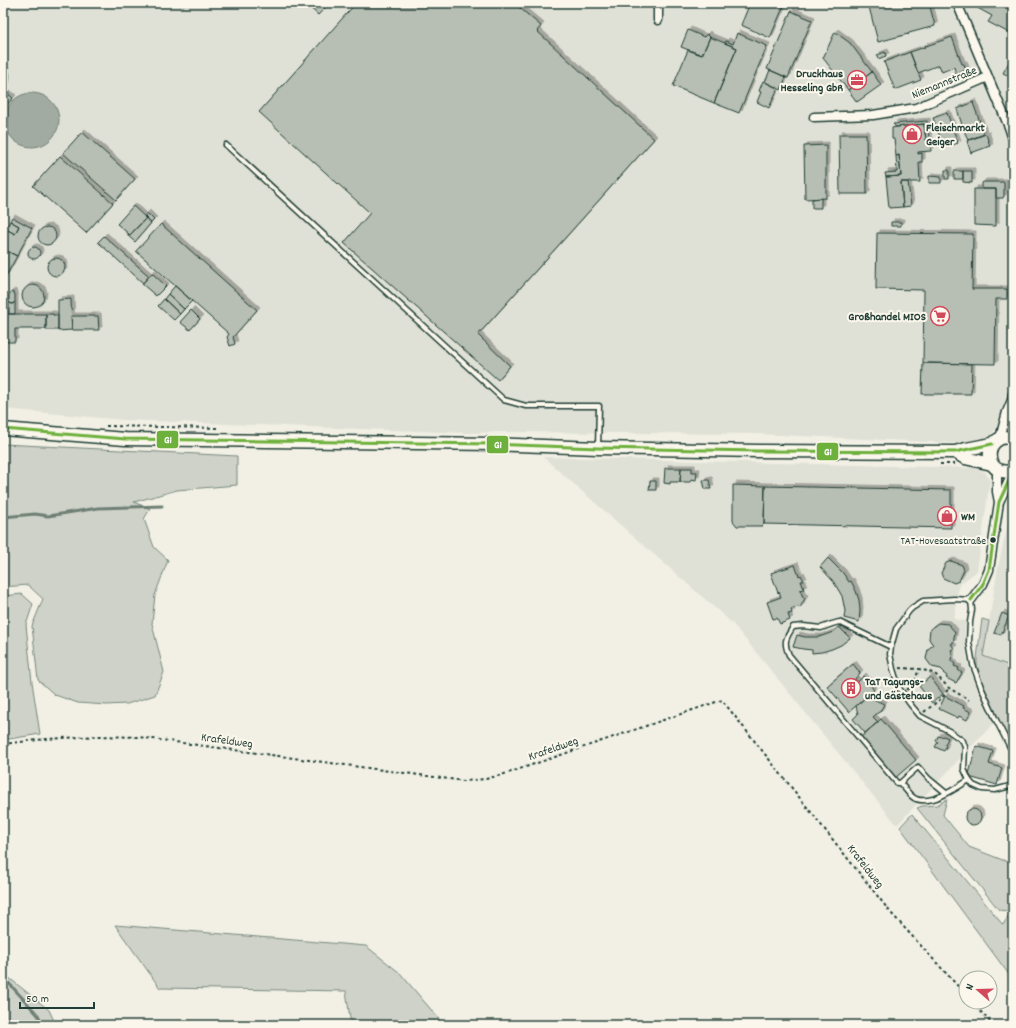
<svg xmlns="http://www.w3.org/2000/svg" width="1016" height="1028" viewBox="0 0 1016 1028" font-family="Dekko,sans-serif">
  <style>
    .built { fill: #e0e1d6 }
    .green { fill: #cfd2c8; stroke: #77887e }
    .water { fill: #a2aba1; stroke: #6e7f75 }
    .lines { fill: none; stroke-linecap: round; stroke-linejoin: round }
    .stream { stroke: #6e7f75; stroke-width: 3 }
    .building { fill: #b7beb3; stroke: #1f3d34; filter: url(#shadow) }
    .service-casing { stroke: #1f3d34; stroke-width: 7 }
    .minor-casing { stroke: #1f3d34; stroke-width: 11 }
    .secondary-casing { stroke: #1f3d34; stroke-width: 15 }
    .path { stroke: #1f3d34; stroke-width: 2; stroke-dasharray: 3 3; stroke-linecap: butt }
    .service { stroke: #fbf7ec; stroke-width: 4 }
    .minor { stroke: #fbf7ec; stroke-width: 8 }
    .secondary { stroke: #fbf7ec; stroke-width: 12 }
    .bus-1-casing { stroke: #fbf7ec; stroke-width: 6 }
    .bus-1 { stroke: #6db03b; stroke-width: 3 }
    .bus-dot { fill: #1f3d34; stroke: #fbf7ec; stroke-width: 1.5 }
    .labels { text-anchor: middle; stroke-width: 4; stroke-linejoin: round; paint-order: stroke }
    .bus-label { font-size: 11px; fill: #1f3d34; stroke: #fbf7ec; text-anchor: end }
    .poi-label { font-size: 12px; font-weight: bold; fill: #1f3d34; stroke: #fbf7ec; text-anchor: start }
    .street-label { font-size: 12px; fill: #1f3d34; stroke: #fbf7ec }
    .line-badge { stroke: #fbf7ec; stroke-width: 1.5 }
    .badge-label { font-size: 11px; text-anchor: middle; font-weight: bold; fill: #fff }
  </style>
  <defs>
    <filter id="shadow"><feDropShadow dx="3" dy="-3" stdDeviation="0" flood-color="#0004"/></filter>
  </defs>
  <rect width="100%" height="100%" fill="#f2f0e5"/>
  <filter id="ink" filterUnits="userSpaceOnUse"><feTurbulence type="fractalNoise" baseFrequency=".025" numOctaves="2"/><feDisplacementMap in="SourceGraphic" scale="8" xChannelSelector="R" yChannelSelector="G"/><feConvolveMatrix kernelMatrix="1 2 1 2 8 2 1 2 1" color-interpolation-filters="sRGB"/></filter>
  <g filter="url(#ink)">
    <path class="built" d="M 3,3 L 1013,3 L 1013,418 L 999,418 L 997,427 L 990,437 L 979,443 L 972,444 L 756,434 L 502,432 L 468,433 L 123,420 L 3,409 Z
      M 543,457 L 976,468 L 985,472 L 990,481 L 977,571 L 959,585 L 954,619 L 966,621 L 965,641 L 968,664 L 977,688 L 993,724 L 897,825 L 732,623 Z
      M 1013,501 L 1013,667 L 983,656 L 998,567 Z"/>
    <path class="green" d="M 3,444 L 237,456 L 237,485 L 177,490 L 134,502 L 150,509 L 144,519 L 154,547 L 168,560 L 155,595 L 152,624 L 164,672 L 155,695 L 127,704 L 106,705 L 78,703 L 55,695 L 38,680 L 32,626 L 43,599 L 28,585 L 3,587 Z
      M 22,594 L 33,604 L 26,625 L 32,682 L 40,734 L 3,740 L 3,596 Z
      M 982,619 L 989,621 L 983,656 L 1013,667 L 1013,746 L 1000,724 L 982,682 L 977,665 L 977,658 Z
      M 947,799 L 943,815 L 969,847 L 1013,864 L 1013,899 L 1007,911 L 999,910 L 917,808 L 922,806 L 937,805 Z
      M 912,814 L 1003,925 L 1013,908 L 1013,980 L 900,827 Z
      M 115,925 L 366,946 L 400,973 L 444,1025 L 351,1025 L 346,991 L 160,988 Z
      M 3,973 L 49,1010 L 56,1025 L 3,1025 Z"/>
    <path class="water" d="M 3,58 C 12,70 12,83 3,94 Z
      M5 120a27 27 0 1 1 54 0a27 27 0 1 1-54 0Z"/>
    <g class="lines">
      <path class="stream" d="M 3,517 L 35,514 L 48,516 L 98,508 L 162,506
        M 3,979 L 5,979 L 38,1015 L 43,1025"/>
    </g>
    <path class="building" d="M 305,3 L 330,3 L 318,15 Z
      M 356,3 L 514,3 L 541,26 L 537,31 L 654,139 L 478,335 L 510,366 L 498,380 L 344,243 L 370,213 L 259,112 Z
      M 750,3 L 785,3 L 770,38 L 741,25 Z
      M 868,3 L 929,3 L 935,26 L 909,33 L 908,35 L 908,34 L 878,42 Z
      M 973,3 L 1013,3 L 1013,35 L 988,22 L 992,16 L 974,6 Z
      M 791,11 L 812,20 L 788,78 L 767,69 Z
      M 688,30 L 704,37 L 707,34 L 710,37 L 702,55 L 681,47 Z
      M 835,32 L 850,43 L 872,72 L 848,90 L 823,58 Z
      M 737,33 L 767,46 L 739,113 L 714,103 L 737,48 L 725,43 L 726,41 L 733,44 Z
      M 710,37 L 737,48 L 714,103 L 673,86 L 688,50 L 702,55 Z
      M 952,37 L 962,64 L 964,64 L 966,70 L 956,74 L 954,67 L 942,72 L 939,65 L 918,73 L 910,52 L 925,47 L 924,46 L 925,45 L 926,46 Z
      M 885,52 L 886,56 L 878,59 L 877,55 Z
      M 910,52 L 921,80 L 895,90 L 884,62 Z
      M 1012,57 L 1013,58 L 1013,78 L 1003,73 Z
      M 770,70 L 786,77 L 781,90 L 765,82 Z
      M 872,72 L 881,85 L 857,102 L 848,90 Z
      M 763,81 L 778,88 L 769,108 L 757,102 L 761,92 L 759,91 Z
      M 7,93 L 13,98 L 7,105 L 3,101 L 3,98 Z
      M 974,102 L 973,103 L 980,122 L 963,128 L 957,109 Z
      M 947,113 L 958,143 L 944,148 L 933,118 Z
      M 927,121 L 929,140 L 926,140 L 924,124 L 896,127 L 893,124 Z
      M 980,122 L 984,134 L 968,140 L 963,128 Z
      M 924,124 L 926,140 L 930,140 L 931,151 L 918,152 L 918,154 L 922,153 L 922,162 L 919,162 L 920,182 L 901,182 L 903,207 L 889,208 L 886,177 L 901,176 L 899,155 L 896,156 L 894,139 L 892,139 L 892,128 L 896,127 Z
      M 82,132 L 135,179 L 116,200 L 63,153 Z
      M 839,134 L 866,134 L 867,194 L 840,194 Z
      M 986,134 L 990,146 L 971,153 L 967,141 Z
      M 826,145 L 826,198 L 805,199 L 804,146 Z
      M 899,155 L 901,176 L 886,177 L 885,173 L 897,172 L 896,156 Z
      M 60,156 L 113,203 L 86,233 L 33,186 Z
      M 945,170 L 949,170 L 949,179 L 945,179 Z
      M 954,171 L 963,171 L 963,179 L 954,179 Z
      M 963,171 L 972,171 L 972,183 L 963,182 Z
      M 929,176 L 941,177 L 941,183 L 929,183 Z
      M 901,182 L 908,182 L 911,206 L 903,207 Z
      M 983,182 L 1003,182 L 1004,183 L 1004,196 L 1003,198 L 996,198 L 996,189 L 982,189 L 982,183 Z
      M 974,189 L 996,189 L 996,226 L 974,225 Z
      M 821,198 L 821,208 L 812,208 L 812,199 Z
      M 133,206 L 146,218 L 130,235 L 117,224 Z
      M 147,213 L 154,220 L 151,223 L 144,217 Z
      M 12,217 L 32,228 L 17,256 L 3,249 L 3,234 L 6,229 L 15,234 L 19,226 L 10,221 Z
      M 146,218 L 151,223 L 135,242 L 127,235 L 129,234 L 130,235 Z
      M 10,221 L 19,226 L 15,234 L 6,229 Z
      M 891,222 L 901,222 L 901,226 L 891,226 Z
      M 161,224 L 257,310 L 233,337 L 235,344 L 230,346 L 227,337 L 229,334 L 136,251 Z
      M38 236a9 9 0 1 1 18 0a9 9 0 1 1-18 0Z
      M 877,233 L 973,234 L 972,289 L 1007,289 L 1007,299 L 996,299 L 995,364 L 923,363 L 924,290 L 876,289 Z
      M 104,236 L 149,276 L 143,283 L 98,242 Z
      M28 253a6 6 0 1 1 12 0a6 6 0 1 1-12 0Z
      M 3,249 L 17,256 L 6,276 L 3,275 Z
      M47 267a9 9 0 1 1 18 0a9 9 0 1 1-18 0Z
      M 152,273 L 166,286 L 156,296 L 142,284 Z
      M22 296a11 11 0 1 1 22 0a11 11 0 1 1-22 0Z
      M 175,286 L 192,301 L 184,309 L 168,294 Z
      M 12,292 L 15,294 L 15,302 L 14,303 L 12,304 L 10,303 L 9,302 L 9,294 Z
      M 168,294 L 184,309 L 180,314 L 164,299 Z
      M 71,299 L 72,330 L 58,331 L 58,300 Z
      M 164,299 L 180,314 L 174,320 L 158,306 Z
      M 9,302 L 10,303 L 12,304 L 14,303 L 15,302 L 15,314 L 9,314 Z
      M 191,310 L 200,319 L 190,330 L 180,322 Z
      M 3,314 L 46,314 L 46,329 L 15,329 L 15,342 L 3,342 Z
      M 46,314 L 53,314 L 53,315 L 58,315 L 58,330 L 46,330 Z
      M 71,316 L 98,316 L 99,330 L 72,330 Z
      M 923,363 L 972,364 L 971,394 L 922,394 Z
      M 665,468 L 681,468 L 680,482 L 670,482 L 670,484 L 664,483 Z
      M 681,468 L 692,468 L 692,472 L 697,472 L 696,480 L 691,479 L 691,482 L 680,482 Z
      M 703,480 L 709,480 L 711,489 L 705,489 Z
      M 650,481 L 656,481 L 656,490 L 649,490 Z
      M 733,485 L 765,486 L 764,524 L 762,526 L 737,526 L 733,521 Z
      M 765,486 L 951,490 L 951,528 L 764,524 Z
      M 828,558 L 843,573 L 849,582 L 851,581 L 856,591 L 859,600 L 860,610 L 859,622 L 844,618 L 845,611 L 842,596 L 833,581 L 820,567 Z
      M 951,561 L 962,565 L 964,570 L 959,581 L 954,583 L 943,578 L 941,573 L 946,563 Z
      M 795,565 L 799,576 L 801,575 L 804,581 L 801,581 L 804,589 L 800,590 L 803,597 L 805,598 L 800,608 L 798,607 L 791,609 L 792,613 L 788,614 L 790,620 L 780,624 L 777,618 L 773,619 L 767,602 L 781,597 L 779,592 L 778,593 L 771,573 Z
      M 1002,613 L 1009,616 L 1001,635 L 994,633 Z
      M 938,623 L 948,624 L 955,632 L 953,643 L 951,644 L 954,648 L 951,650 L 952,652 L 951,661 L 955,664 L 954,666 L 959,668 L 958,670 L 962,673 L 956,683 L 946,678 L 947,676 L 943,673 L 944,672 L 941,669 L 932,667 L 926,659 L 928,649 L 933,645 L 929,639 L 930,629 Z
      M 839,627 L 850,638 L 841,645 L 832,649 L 822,652 L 812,653 L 812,650 L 803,649 L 793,647 L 797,635 L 805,637 L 819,637 L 833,632 Z
      M 853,664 L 860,673 L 855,679 L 858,682 L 863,676 L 874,690 L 849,712 L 827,686 Z
      M 930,677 L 943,694 L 932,703 L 919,686 Z
      M 867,696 L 884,704 L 880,712 L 879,712 L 873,717 L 878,722 L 865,733 L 853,719 L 858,714 L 856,706 Z
      M 945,696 L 964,706 L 963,708 L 971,712 L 967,720 L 959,716 L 958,718 L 939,709 Z
      M 881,719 L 916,760 L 895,778 L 861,737 Z
      M 938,736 L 942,737 L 943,736 L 948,738 L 945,745 L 946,746 L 944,751 L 935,747 L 938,742 L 936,741 Z
      M 976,746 L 993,751 L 989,764 L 1002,768 L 997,785 L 969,777 L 970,774 L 969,774 Z
      M965 817a8 8 0 1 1 16 0a8 8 0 1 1-16 0Z"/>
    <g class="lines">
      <defs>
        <path id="service" d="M 226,145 L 504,400 L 526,406 L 599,406 L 598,447
          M 891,647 L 839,622 L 832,624 L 821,628 L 803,626 L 793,627 C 786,638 783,642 789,655 L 897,783 L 900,783
          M 1013,753 L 996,720 L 981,687 L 973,665 L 969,642 L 970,622 L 972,610 L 971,600 L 954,599 L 923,601 L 912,608 L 909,611 L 896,629 L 891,647 L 890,654 L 893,669 L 899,688 L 910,704 L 920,716 L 949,731 L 963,741 L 965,747 L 964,769 L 969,780 L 973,785 L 982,789 L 995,790 L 1010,786 L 1013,784
          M 946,793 L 929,779 L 918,767 L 900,783 C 905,788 910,797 916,799 C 932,805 955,789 969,780"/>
        <path id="minor" d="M 957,3 L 1009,127 L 1013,139
          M 658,20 L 658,3
          M 814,117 L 873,115 L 916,108 L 988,77
          M 1000,438 L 1007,412 L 1012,400 L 1013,394
          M 997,469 L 997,492 L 999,502
          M 971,600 L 983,584 L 989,570 L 999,502 L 1013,472"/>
        <path id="secondary" d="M 3,429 L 125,439 L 493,444 L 598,448 L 758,451 L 955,452 L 966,449 L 992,444
          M 1013,438 C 983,431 981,478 1013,471
          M 955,452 L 965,458 L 992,464"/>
      </defs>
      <use href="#service" class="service-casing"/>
      <use href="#minor" class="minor-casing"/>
      <use href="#secondary" class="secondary-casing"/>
      <path class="path" d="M 106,426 L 220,428
        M 940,464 L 954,464
        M 900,668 L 919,669 L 927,671 L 935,674 L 949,688 L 969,700
        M 907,690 L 914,683 L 919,669
        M 924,712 L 942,698 L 949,688
        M 3,744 L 46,739 L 98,736 L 138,737 L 464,781 L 486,779 L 508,773 L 722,700 L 891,913 L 966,995
        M 972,1002 L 993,1025"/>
      <use href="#service" class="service"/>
      <use href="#minor" class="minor"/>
      <use href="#secondary" class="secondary"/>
      <defs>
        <path id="bus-1" d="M 3,429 L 125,439 L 493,444 L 598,448 L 758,451 L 955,452 L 992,444
          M 971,600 L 983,584 L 989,570 L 999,502 L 1013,472"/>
      </defs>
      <use href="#bus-1" class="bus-1-casing"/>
      <use href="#bus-1" class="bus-1"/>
    </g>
  </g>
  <defs>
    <symbol id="office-ring" viewBox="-11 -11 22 22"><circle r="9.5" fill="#fbf7ec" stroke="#d1495b" stroke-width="1.5"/><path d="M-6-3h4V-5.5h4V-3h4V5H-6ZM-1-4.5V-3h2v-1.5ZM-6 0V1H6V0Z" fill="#d1495b"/></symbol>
    <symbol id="shop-ring" viewBox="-11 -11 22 22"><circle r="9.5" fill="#fbf7ec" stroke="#d1495b" stroke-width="1.5"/><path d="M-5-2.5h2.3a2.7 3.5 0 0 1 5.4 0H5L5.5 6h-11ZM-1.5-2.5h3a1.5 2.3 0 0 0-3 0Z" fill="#d1495b"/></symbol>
    <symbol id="supermarket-ring" viewBox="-11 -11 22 22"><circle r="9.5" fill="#fbf7ec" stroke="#d1495b" stroke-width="1.5"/><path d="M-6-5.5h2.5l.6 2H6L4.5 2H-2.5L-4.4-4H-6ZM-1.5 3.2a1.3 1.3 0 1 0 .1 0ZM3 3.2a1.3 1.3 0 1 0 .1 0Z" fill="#d1495b"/></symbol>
    <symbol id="building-ring" viewBox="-11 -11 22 22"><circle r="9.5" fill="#fbf7ec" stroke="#d1495b" stroke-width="1.5"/><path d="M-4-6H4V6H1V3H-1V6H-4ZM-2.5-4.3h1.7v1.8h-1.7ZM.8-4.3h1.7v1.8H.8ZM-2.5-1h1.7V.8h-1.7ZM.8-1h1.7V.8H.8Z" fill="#d1495b"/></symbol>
  </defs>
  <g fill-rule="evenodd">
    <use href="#office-ring" x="846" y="69" width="22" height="22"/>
    <use href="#shop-ring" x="901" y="123" width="22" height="22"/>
    <use href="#supermarket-ring" x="929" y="305" width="22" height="22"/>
    <use href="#shop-ring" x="936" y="505" width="22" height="22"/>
    <use href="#building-ring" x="840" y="677" width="22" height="22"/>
  </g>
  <circle class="bus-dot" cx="993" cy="540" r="3.5"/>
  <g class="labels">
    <g class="bus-label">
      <text x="986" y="544">TAT-Hovesaatstraße</text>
    </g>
    <g class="poi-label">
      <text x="843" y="77" text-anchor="end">Druckhaus<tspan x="843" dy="14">Hesseling GbR</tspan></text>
      <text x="926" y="131">Fleischmarkt<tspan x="926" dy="14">Geiger</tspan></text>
      <text x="926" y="320" text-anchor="end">Großhandel MIOS</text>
      <text x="961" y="520">WM</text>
      <text x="865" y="685">TaT Tagungs-<tspan x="865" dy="14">und Gästehaus</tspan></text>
    </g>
    <g class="street-label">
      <text transform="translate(944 82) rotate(-22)" y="4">Niemannstraße</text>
      <text transform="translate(227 740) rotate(8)" y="4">Krafeldweg</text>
      <text transform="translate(553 748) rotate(-19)" y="4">Krafeldweg</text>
      <text transform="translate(866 866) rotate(52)" y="4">Krafeldweg</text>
    </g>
  </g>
  <g class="line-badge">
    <rect x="156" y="430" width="23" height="19" rx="4" fill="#6db03b"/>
    <rect x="486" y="435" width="23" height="19" rx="4" fill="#6db03b"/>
    <rect x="816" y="442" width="23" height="19" rx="4" fill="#6db03b"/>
  </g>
  <g class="badge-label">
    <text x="168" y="443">G1</text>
    <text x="498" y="448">G1</text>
    <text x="828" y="455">G1</text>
  </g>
  <rect width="1016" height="1028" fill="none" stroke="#fbf7ec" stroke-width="16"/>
  <rect x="8" y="8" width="1000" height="1012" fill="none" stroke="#1f3d34" stroke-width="1.5" filter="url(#ink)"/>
  <g transform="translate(978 990) rotate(290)"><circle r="19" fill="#fbf7ec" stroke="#a3ada2"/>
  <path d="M0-3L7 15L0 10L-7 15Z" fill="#d1495b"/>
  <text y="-6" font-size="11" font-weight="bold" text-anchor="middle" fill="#1f3d34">N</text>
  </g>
  <path d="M20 1002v6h74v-6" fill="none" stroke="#1f3d34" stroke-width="2"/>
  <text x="26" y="1002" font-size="12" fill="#1f3d34" stroke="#fbf7ec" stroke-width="3" paint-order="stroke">50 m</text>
</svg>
